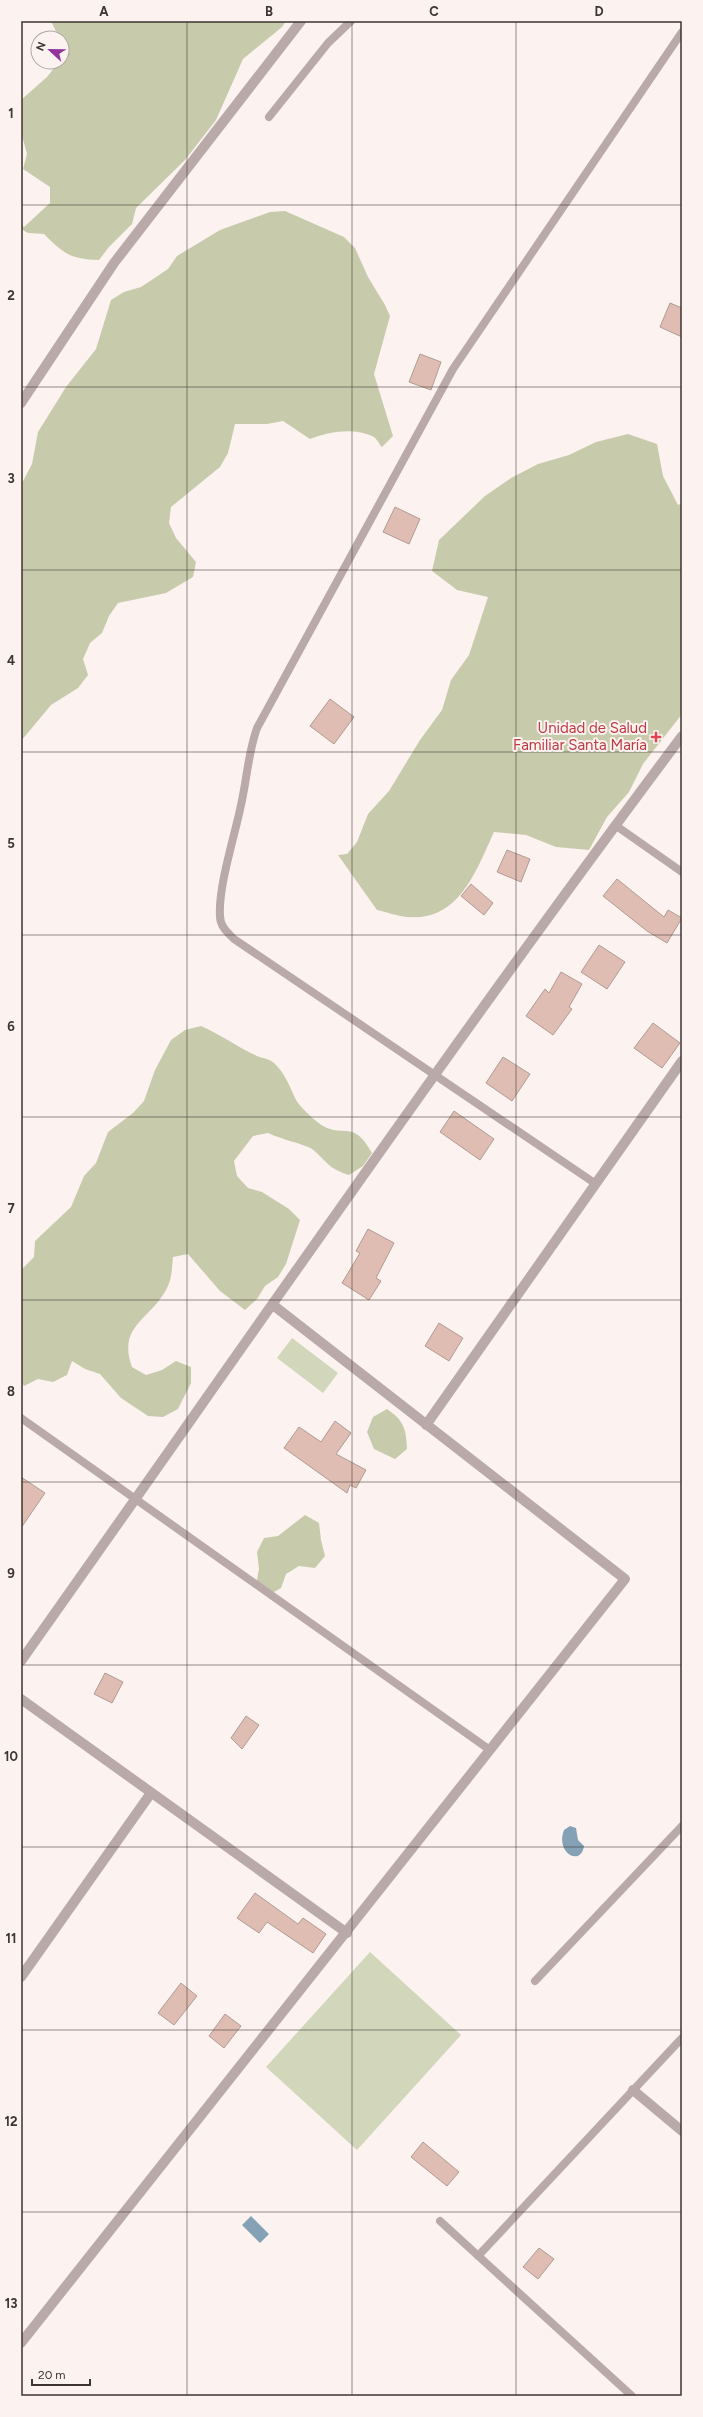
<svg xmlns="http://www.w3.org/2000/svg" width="703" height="2417" viewBox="0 0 703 2417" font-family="Figtree,sans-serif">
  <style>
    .green { fill: #d2d6ba }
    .forest { fill: #c7caab }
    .water { fill: #85a1b5 }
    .building { fill: #e0bdb2; stroke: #af9b94 }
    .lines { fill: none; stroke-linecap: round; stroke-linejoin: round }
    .lane { stroke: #baa9a9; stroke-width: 8 }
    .street { stroke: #baa9a9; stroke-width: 10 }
    .grid { fill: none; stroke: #3d3532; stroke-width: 1; stroke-opacity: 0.55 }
    .health-dot { fill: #e0444e; stroke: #fcf3f0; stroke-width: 1.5 }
    .labels { text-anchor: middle; stroke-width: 4; stroke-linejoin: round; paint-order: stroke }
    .health-label { font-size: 15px; fill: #be3a42; stroke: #fcf3f0; text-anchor: end }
    .neatline { fill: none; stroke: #3d3532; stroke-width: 1.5 }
    .grid-label { font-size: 13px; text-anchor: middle; font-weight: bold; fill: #3d3532 }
  </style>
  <rect width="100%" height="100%" fill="#fcf3f0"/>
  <path class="green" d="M 292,1338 L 338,1373 L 323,1393 L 277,1358 Z
    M 370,1952 L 461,2035 L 357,2150 L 266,2067 Z"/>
  <path class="forest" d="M 51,21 L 286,21 L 282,27 L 243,59 L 216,120 L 185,160 L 136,208 L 132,224 L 109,247 L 99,260 C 70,259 64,254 44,234 L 28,233 L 21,229 L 21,225 L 24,227 L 50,203 L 50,187 L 23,169 L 27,154 L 21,132 L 21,100 L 47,77 L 59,62 L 62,62 L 62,38 L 59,38 Z
    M 285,211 L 344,237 L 355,248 L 368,277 L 385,305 L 390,316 L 374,374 L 393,436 L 382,447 C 379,444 376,437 372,436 C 354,427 327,432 310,439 L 283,421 L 267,424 L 235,424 L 228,453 L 220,467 L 171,507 L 169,523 L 176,538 L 196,562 L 193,577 L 166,593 L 118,603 L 109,616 L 102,633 L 90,643 L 83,659 L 88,675 L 78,688 L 51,705 L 21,741 L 21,485 L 32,464 L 38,432 L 66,387 L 96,349 L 111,300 L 124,292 L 141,287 L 168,269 L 177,256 L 220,230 L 270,212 Z
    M 628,434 L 657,444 L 663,476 L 678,505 L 682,503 L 682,714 L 643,764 L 629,792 L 607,817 L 589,850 L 556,847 L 526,835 L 494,832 C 476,871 459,922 407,917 C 397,916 386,912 377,910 L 338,855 L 347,854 L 357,842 L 368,814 L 389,791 L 420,740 L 442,710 L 451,680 L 469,655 L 488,597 L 457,590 L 432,571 L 439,540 L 485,496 L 511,478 L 538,464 L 569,455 L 596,442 Z
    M 201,1026 C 220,1034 237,1047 257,1056 C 262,1058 270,1059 274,1063 C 285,1073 290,1087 296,1100 C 300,1107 313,1119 320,1124 C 343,1140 352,1117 372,1153 L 363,1166 L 349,1175 C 327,1168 328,1162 312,1149 C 304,1144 280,1139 268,1133 L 253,1136 L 234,1161 L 237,1176 L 248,1188 L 262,1192 L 289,1209 L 300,1220 L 286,1264 L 278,1277 L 265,1286 L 257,1299 L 245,1310 L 220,1291 L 188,1254 L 173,1257 C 172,1267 172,1279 167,1288 C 151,1320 117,1325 132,1367 L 146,1375 L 162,1370 L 176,1361 L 191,1367 L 191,1383 L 178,1409 L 163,1417 L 148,1416 L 121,1398 L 100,1374 L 85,1369 L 72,1361 L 67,1375 L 53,1382 L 38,1379 L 24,1386 L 21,1382 L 21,1270 L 34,1257 L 35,1241 L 71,1207 L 84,1176 L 96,1163 L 108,1132 L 133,1113 L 144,1101 L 155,1070 L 171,1040 L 185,1030 Z
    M 387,1409 C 404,1421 406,1428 407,1449 L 395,1459 L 374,1449 L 367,1432 L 373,1417 Z
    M 305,1515 L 319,1523 L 321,1540 L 325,1556 L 315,1568 L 299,1566 L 286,1574 L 281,1588 L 267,1596 L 256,1585 L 259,1569 L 257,1552 L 264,1538 L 278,1536 Z"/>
  <path class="water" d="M 570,1826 L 576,1828 L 578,1840 L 584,1846 C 581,1867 555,1853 564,1830 Z
    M 251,2216 L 269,2234 L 260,2243 L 242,2225 Z"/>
  <path class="building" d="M 670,303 L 682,308 L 682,337 L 660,327 Z
    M 420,354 L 441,362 L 431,390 L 409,382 Z
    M 395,507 L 420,519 L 409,544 L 383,532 Z
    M 330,699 L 354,717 L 334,744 L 310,726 Z
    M 507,850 L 530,859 L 521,882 L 497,872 Z
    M 617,879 L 664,917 L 668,910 L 682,918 L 667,943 L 647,931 L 603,896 Z
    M 471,884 L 493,903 L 484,915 L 461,896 Z
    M 599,945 L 625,962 L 607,989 L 581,972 Z
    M 561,972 L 582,984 L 569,1007 L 572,1009 L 553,1035 L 526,1016 L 545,989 L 549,993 Z
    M 653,1023 L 680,1043 L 662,1068 L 634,1048 Z
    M 503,1057 L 530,1074 L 512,1101 L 486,1083 Z
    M 454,1111 L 494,1139 L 480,1160 L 440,1132 Z
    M 368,1229 L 394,1243 L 376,1278 L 381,1281 L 369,1300 L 342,1283 L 360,1253 L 356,1251 Z
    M 439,1323 L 463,1338 L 449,1361 L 425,1346 Z
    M 335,1421 L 351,1433 L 336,1454 L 366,1470 L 356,1488 L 350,1485 L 347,1493 L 284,1448 L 299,1427 L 321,1442 Z
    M 21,1477 L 45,1493 L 21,1528 Z
    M 105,1673 L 123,1682 L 112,1703 L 94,1694 Z
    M 246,1716 L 259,1725 L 242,1749 L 231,1738 Z
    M 255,1893 L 298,1924 L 303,1918 L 326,1934 L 313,1953 L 267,1922 L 259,1933 L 237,1918 Z
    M 181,1983 L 197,1996 L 174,2025 L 158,2013 Z
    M 225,2014 L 241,2026 L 224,2048 L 209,2036 Z
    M 423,2142 L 459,2172 L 447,2186 L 411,2157 Z
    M 539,2248 L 554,2259 L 538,2279 L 523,2267 Z"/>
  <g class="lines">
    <path class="lane" d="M 269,117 L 328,43 L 351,21
      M 615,825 L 682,872
      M 596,1184 L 234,939 C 227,932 220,926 220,916 C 218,887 235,835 241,805 C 247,779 248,753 257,728 L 453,369 L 682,32
      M 21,1418 L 490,1750
      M 535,1981 L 682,1826
      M 440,2221 L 632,2396
      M 478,2256 L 682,2038"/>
    <path class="street" d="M 21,403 L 114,263 L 301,21
      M 426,1425 L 682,1061
      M 21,1661 C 240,1352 455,1039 682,736
      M 21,1699 L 347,1933
      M 21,1977 L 151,1793
      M 633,2090 L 682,2131
      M 21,2343 L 625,1579 L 273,1305"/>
  </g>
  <path class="grid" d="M 187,21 L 187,2396M 352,21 L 352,2396M 516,21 L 516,2396M 21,205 L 682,205M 21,387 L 682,387M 21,570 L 682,570M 21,752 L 682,752M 21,935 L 682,935M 21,1117 L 682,1117M 21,1300 L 682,1300M 21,1482 L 682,1482M 21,1665 L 682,1665M 21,1847 L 682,1847M 21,2030 L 682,2030M 21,2212 L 682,2212"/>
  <path class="health-dot" d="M654 731h4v4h4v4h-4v4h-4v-4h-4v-4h4z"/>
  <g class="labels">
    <g class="health-label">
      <text x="647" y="733">Unidad de Salud<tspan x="647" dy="17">Familiar Santa María</tspan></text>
    </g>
  </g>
  <rect width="703" height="2417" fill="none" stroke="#fcf3f0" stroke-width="44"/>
  <g transform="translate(50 50) rotate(292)"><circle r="19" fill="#fcf3f0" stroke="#b0a7a4"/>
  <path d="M0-3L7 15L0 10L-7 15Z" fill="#93349d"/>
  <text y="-6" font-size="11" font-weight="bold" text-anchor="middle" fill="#3d3532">N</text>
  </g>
  <path d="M32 2379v6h58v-6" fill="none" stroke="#3d3532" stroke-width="2"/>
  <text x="38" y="2379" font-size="12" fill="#3d3532" stroke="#fcf3f0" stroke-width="3" paint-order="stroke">20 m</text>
  <rect x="22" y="22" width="659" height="2373" class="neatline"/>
  <g class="grid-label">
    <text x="104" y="16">A</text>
    <text x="269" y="16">B</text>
    <text x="434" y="16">C</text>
    <text x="599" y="16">D</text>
    <text x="11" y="118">1</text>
    <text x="11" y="300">2</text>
    <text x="11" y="483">3</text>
    <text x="11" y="665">4</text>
    <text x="11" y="848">5</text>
    <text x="11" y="1031">6</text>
    <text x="11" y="1213">7</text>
    <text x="11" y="1396">8</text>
    <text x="11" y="1578">9</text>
    <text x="11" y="1761">10</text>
    <text x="11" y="1943">11</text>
    <text x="11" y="2126">12</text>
    <text x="11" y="2308">13</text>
  </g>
</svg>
